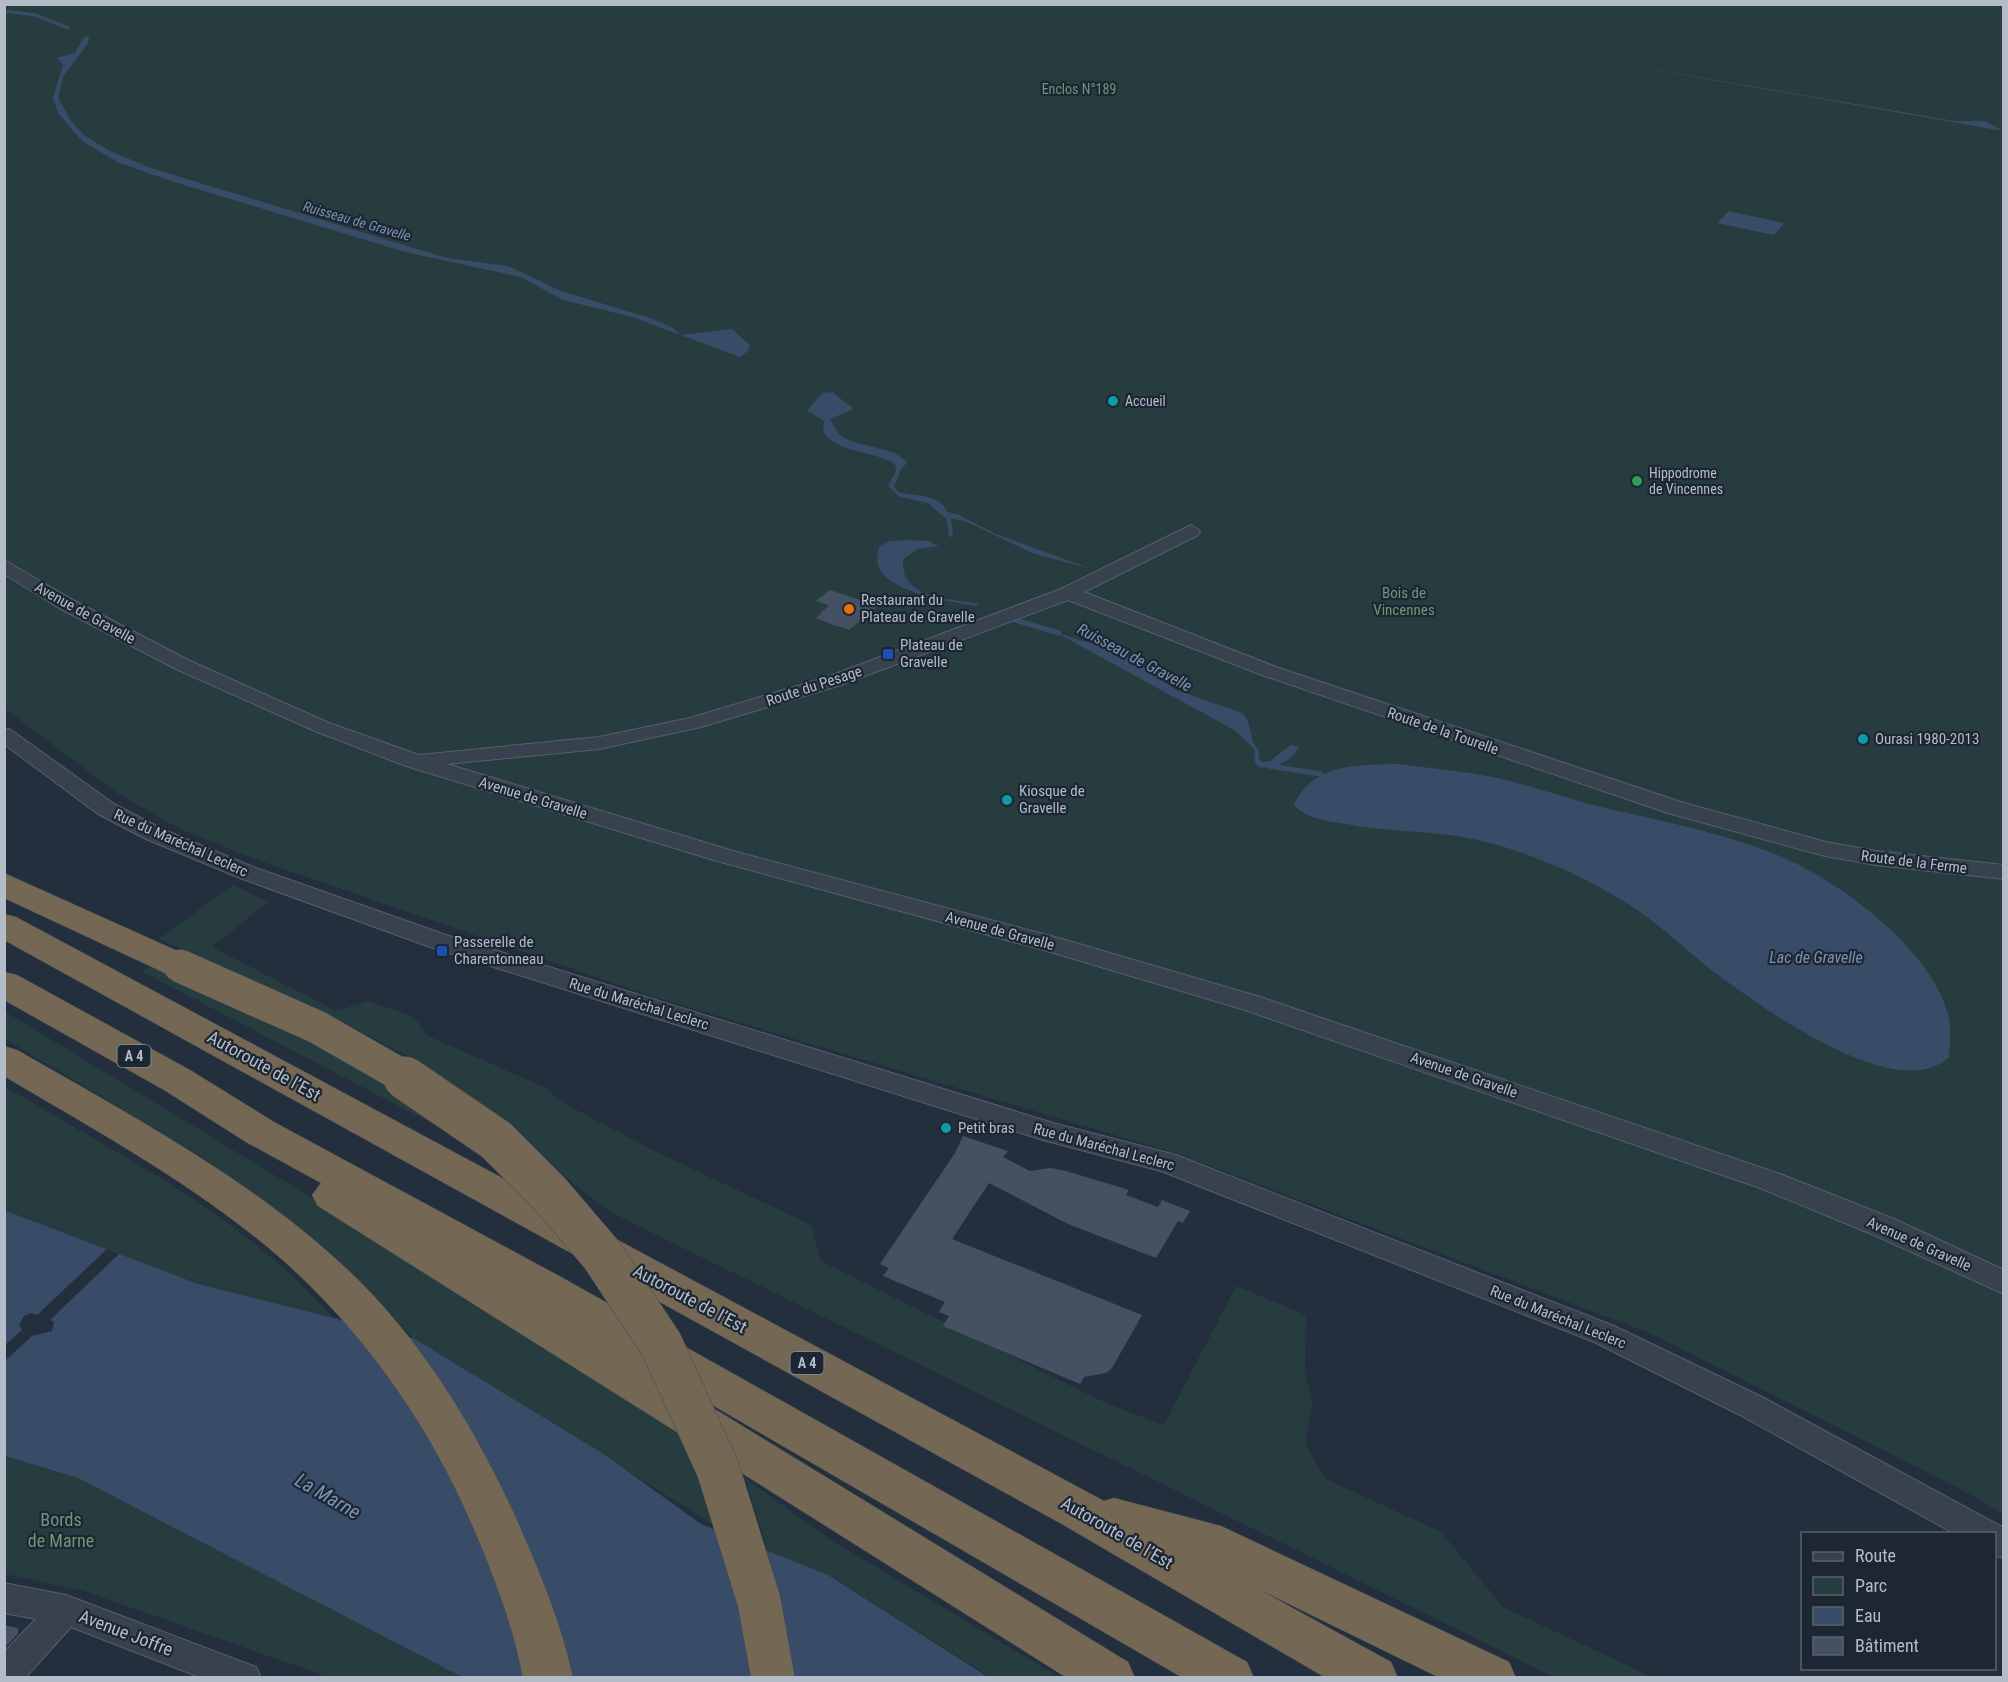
<svg xmlns="http://www.w3.org/2000/svg" width="2008" height="1682" viewBox="0 0 2008 1682" font-family="'Roboto Condensed',sans-serif">
  <style>
    .green { fill: #263c3f }
    .water { fill: #394c67 }
    .pier { fill: #242f3e }
    .lines { fill: none; stroke-linecap: round; stroke-linejoin: round }
    .stream-far2 { stroke: #394c67; stroke-width: 3 }
    .stream-far1 { stroke: #394c67; stroke-width: 4 }
    .stream { stroke: #394c67; stroke-width: 5 }
    .building { fill: #455162 }
    .minor-casing { stroke: #565f6c; stroke-width: 2 }
    .highway-casing { stroke: #434c59; stroke-width: 1 }
    .minor { fill: #38414e; fill-rule: evenodd }
    .highway { fill: #746855; fill-rule: evenodd }
    .highway-bridge-far1-casing { stroke: #434c59; stroke-width: 34; stroke-linecap: butt }
    .highway-bridge-casing { stroke: #434c59; stroke-width: 44; stroke-linecap: butt }
    .highway-bridge-far1 { stroke: #746855; stroke-width: 33 }
    .highway-bridge { stroke: #746855; stroke-width: 43 }
    .culture-dot { fill: #0f9aa8; stroke: #1d2633; stroke-width: 2 }
    .leisure-dot { fill: #2e9e5b; stroke: #1d2633; stroke-width: 2 }
    .food-dot { fill: #e8710a; stroke: #1d2633; stroke-width: 2 }
    .transit-dot { fill: #1a4fb4; stroke: #1d2633; stroke-width: 2 }
    .labels { text-anchor: middle; stroke-width: 4.5; stroke-linejoin: round; paint-order: stroke }
    .far-park-label { font-size: 14px; fill: #6b9a76; stroke: #1d2633 }
    .far-water-label { font-size: 14px; font-style: italic; fill: #7c92b1; stroke: #1d2633 }
    .far-poi-label { font-size: 14px; fill: #b4bcc9; stroke: #1d2633; text-anchor: start }
    .shield { fill: #1d2633; stroke: #878f9c; stroke-width: 1.5 }
    .shield-label { font-size: 14px; font-weight: bold; fill: #b4bcc9 }
    .park-label { font-size: 15px; fill: #6b9a76; stroke: #1d2633 }
    .poi-label { font-size: 15px; fill: #b4bcc9; stroke: #1d2633; text-anchor: start }
    .street-label { font-size: 15px; fill: #b4bcc9; stroke: #1d2633 }
    .water-label { font-size: 16px; font-style: italic; fill: #7c92b1; stroke: #1d2633 }
    .near-street-label { font-size: 18px; fill: #b4bcc9; stroke: #1d2633 }
    .near-park-label { font-size: 18px; fill: #6b9a76; stroke: #1d2633 }
    .near-water-label { font-size: 20px; font-style: italic; fill: #7c92b1; stroke: #1d2633 }
  </style>
  <rect width="100%" height="100%" fill="#242f3e"/>
  <path class="green" d="M 4,5 L 2003,5 L 2003,1514 L 1966,1492 L 1652,1334 L 1181,1155 L 645,994 L 255,859 L 180,829 L 117,793 L 5,709 Z
    M 233,885 L 268,902 L 212,947 L 336,1011 L 368,1001 L 413,1016 L 428,1036 L 544,1087 L 565,1104 L 659,1153 L 811,1225 L 821,1261 L 1108,1404 L 1164,1425 L 1236,1286 L 1306,1315 L 1305,1370 L 1312,1403 L 1305,1444 L 1326,1479 L 1441,1532 L 1503,1607 L 1652,1677 L 1554,1677 L 610,1212 L 575,1185 L 503,1121 L 419,1062 L 316,1008 L 159,939 Z
    M 150,966 L 293,1029 L 389,1081 L 490,1154 L 143,972 Z
    M 4,1011 L 676,1419 L 719,1528 L 413,1338 L 348,1273 L 270,1207 L 202,1157 L 5,1039 Z
    M 4,1086 C 119,1155 245,1216 334,1319 L 197,1284 L 5,1210 Z
    M 5,1456 L 78,1478 L 462,1677 L 328,1677 L 84,1591 L 5,1574 Z
    M 745,1478 L 829,1539 L 1059,1677 L 990,1677 L 828,1575 L 768,1551 Z"/>
  <path class="water" d="M 89,36 L 88,43 L 63,77 L 58,98 L 71,121 L 85,136 L 110,151 L 151,168 L 447,258 L 508,266 L 561,291 L 650,318 L 673,328 L 681,335 L 732,329 L 750,345 L 748,351 L 740,357 L 632,317 L 563,300 L 521,277 L 405,252 L 174,182 L 117,162 L 82,141 L 58,113 L 53,98 L 63,65 L 57,58 L 75,53 L 84,37 Z
    M 1575,56 L 1955,121 L 1985,121 L 2003,131 Z
    M 1729,211 L 1784,223 L 1774,235 L 1717,223 Z
    M 832,392 L 854,409 L 830,419 C 833,424 838,434 844,438 C 862,448 895,446 907,463 L 901,469 L 894,487 L 899,492 C 915,497 940,493 947,512 L 959,515 L 994,533 L 1091,569 L 1032,553 L 965,521 L 944,517 L 928,503 L 900,497 L 888,486 L 896,471 L 895,464 C 873,450 835,453 823,431 L 824,421 L 807,411 L 822,393 Z
    M 906,540 L 929,541 L 939,546 L 918,549 L 903,559 C 900,600 948,598 979,604 L 976,606 C 950,601 860,591 880,546 L 890,541 Z
    M 1055,632 L 1082,641 L 1109,646 L 1131,658 L 1176,690 L 1242,713 C 1253,723 1249,741 1258,749 L 1259,759 L 1262,762 L 1270,761 L 1291,745 L 1299,747 C 1291,761 1275,770 1259,767 L 1254,762 L 1255,750 L 1236,731 Z
    M 1398,764 C 1429,768 1461,771 1493,777 C 1525,784 1557,795 1589,804 C 1654,820 1720,831 1782,857 C 1839,881 1927,947 1946,1008 C 1952,1024 1950,1041 1949,1057 C 1897,1107 1759,1005 1714,972 C 1684,949 1658,922 1625,902 C 1579,874 1527,851 1474,839 C 1436,831 1396,832 1357,826 C 1338,822 1307,821 1294,805 C 1313,763 1358,765 1398,764 Z
    M 4,1210 L 198,1284 L 413,1338 L 602,1453 L 701,1524 L 828,1575 L 988,1677 L 462,1677 L 78,1478 L 5,1456 Z"/>
  <path class="pier" d="M 107,1249 L 119,1254 L 50,1320 L 54,1322 L 52,1331 L 32,1336 L 5,1361 L 5,1345 L 22,1330 L 19,1325 L 24,1316 L 31,1313 L 37,1315 Z"/>
  <g class="lines">
    <path class="stream-far2" d="M 4,11 L 36,15 L 68,28"/>
    <path class="stream-far1" d="M 945,514 L 949,519 L 951,535"/>
    <path class="stream" d="M 1015,620 L 1059,633
      M 1269,766 L 1321,774"/>
  </g>
  <path class="building" d="M 830,590 L 878,606 L 849,630 L 828,623 L 816,618 L 829,605 L 816,601 Z
    M 963,1136 L 1008,1151 L 1003,1157 L 1030,1171 L 1051,1168 L 1066,1171 L 1129,1190 L 1126,1195 L 1158,1207 L 1162,1200 L 1190,1211 L 1183,1223 L 1178,1221 L 1156,1258 L 1068,1224 L 989,1183 L 952,1239 L 1142,1315 L 1112,1368 L 1106,1373 L 1084,1377 L 1080,1384 L 943,1326 L 949,1316 L 939,1312 L 945,1302 L 883,1276 L 889,1268 L 880,1264 L 955,1153 Z
    M 4,1625 L 18,1628 L 18,1634 L 4,1648 Z"/>
  <g class="lines">
    <defs>
      <path id="minor" d="M 1191,525 L 1200,531 L 1198,535 L 1084,592 L 1276,667 L 1684,803 L 1826,842 L 1876,851 L 2004,865 L 2004,879 L 1876,865 L 1825,856 L 1668,813 L 1262,675 L 1068,600 L 841,685 L 701,727 L 599,749 L 447,764 L 733,851 L 1062,939 L 1260,997 L 1780,1174 L 1894,1219 L 2004,1270 L 2004,1294 L 1874,1235 L 1760,1188 L 1242,1009 L 1047,951 L 717,861 L 406,766 L 315,731 L 176,669 L 59,608 L 4,574 L 4,560 L 73,600 L 190,661 L 329,723 L 419,755 L 599,737 L 690,718 L 827,677 L 1061,589 Z
        M 4,728 L 11,730 L 114,804 L 162,829 L 256,868 L 446,935 L 1053,1123 L 1176,1155 L 1614,1326 L 1762,1397 L 2004,1528 L 2004,1558 L 1994,1555 L 1994,1534 L 1955,1534 L 1740,1415 L 1594,1342 L 1161,1171 L 1043,1140 L 430,947 L 240,878 L 146,839 L 98,814 L 4,744 Z
        M 4,1583 L 66,1595 L 256,1667 L 261,1678 L 202,1678 L 71,1627 L 25,1678 L 4,1678 L 4,1652 L 36,1619 L 4,1613 Z"/>
      <path id="highway" d="M 4,873 L 193,958 L 198,966 L 193,974 L 180,978 L 167,974 L 4,898 Z
        M 4,914 L 16,917 L 1104,1501 L 1114,1498 L 1221,1526 L 1509,1662 L 1516,1678 L 1440,1678 L 1258,1589 L 1391,1662 L 1398,1678 L 1326,1678 L 1060,1523 L 4,940 Z
        M 4,972 L 17,975 L 190,1070 L 274,1122 L 561,1277 L 1247,1662 L 1254,1678 L 1183,1678 L 638,1362 L 1128,1662 L 1135,1678 L 1067,1678 L 318,1206 L 312,1195 L 321,1183 L 246,1142 L 164,1090 L 4,1000 Z
        M 4,1046 L 17,1050 C 132,1116 251,1179 348,1270 C 420,1338 474,1426 515,1516 C 538,1568 561,1621 573,1678 L 523,1678 C 513,1625 494,1576 473,1527 C 430,1426 366,1335 285,1262 C 201,1188 100,1133 4,1076 Z"/>
    </defs>
    <use href="#minor" class="minor-casing"/>
    <use href="#highway" class="highway-casing"/>
    <use href="#minor" class="minor"/>
    <use href="#highway" class="highway"/>
    <defs>
      <path id="highway-bridge-far1" d="M 180,966 L 317,1027 L 408,1079"/>
      <path id="highway-bridge" d="M 405,1078 L 496,1140 L 549,1193 L 602,1255 L 661,1344 L 718,1469 L 759,1601 L 773,1678"/>
    </defs>
    <use href="#highway-bridge-far1" class="highway-bridge-far1-casing"/>
    <use href="#highway-bridge" class="highway-bridge-casing"/>
    <use href="#highway-bridge-far1" class="highway-bridge-far1"/>
    <use href="#highway-bridge" class="highway-bridge"/>
  </g>
  <g class="culture-dot">
    <circle cx="1113" cy="401" r="6"/>
    <circle cx="1863" cy="739" r="6"/>
    <circle cx="1007" cy="800" r="6"/>
    <circle cx="946" cy="1128" r="6"/>
  </g>
  <circle class="leisure-dot" cx="1637" cy="481" r="6"/>
  <circle class="food-dot" cx="849" cy="609" r="6"/>
  <g class="transit-dot">
    <rect x="882" y="648" width="12" height="12" rx="3"/>
    <rect x="436" y="945" width="12" height="12" rx="3"/>
  </g>
  <g class="labels">
    <g class="far-park-label">
      <text x="1079" y="94">Enclos N°189</text>
    </g>
    <g class="far-water-label">
      <text transform="translate(357 221) rotate(16)" y="5">Ruisseau de Gravelle</text>
    </g>
    <g class="far-poi-label">
      <text x="1125" y="406">Accueil</text>
      <text x="1649" y="478">Hippodrome<tspan x="1649" dy="16">de Vincennes</tspan></text>
    </g>
    <g class="shield">
      <rect x="117.5" y="1045" width="33" height="22" rx="4.5"/>
      <rect x="790.5" y="1352" width="33" height="22" rx="4.5"/>
    </g>
    <g class="shield-label">
      <text x="134" y="1061">A 4</text>
      <text x="807" y="1368">A 4</text>
    </g>
    <g class="park-label">
      <text x="1404" y="598">Bois de<tspan x="1404" dy="17">Vincennes</tspan></text>
    </g>
    <g class="poi-label">
      <text x="861" y="605">Restaurant du<tspan x="861" dy="17">Plateau de Gravelle</tspan></text>
      <text x="900" y="650">Plateau de<tspan x="900" dy="17">Gravelle</tspan></text>
      <text x="1875" y="744">Ourasi 1980-2013</text>
      <text x="1019" y="796">Kiosque de<tspan x="1019" dy="17">Gravelle</tspan></text>
      <text x="454" y="947">Passerelle de<tspan x="454" dy="17">Charentonneau</tspan></text>
      <text x="958" y="1133">Petit bras</text>
    </g>
    <g class="street-label">
      <text transform="translate(85 613) rotate(29)" y="5">Avenue de Gravelle</text>
      <text transform="translate(814 686) rotate(-18)" y="5">Route du Pesage</text>
      <text transform="translate(1443 731) rotate(19)" y="5">Route de la Tourelle</text>
      <text transform="translate(533 798) rotate(17)" y="5">Avenue de Gravelle</text>
      <text transform="translate(181 843) rotate(24)" y="5">Rue du Maréchal Leclerc</text>
      <text transform="translate(1914 862) rotate(7)" y="5">Route de la Ferme</text>
      <text transform="translate(1000 931) rotate(15)" y="5">Avenue de Gravelle</text>
      <text transform="translate(639 1004) rotate(17)" y="5">Rue du Maréchal Leclerc</text>
      <text transform="translate(1464 1075) rotate(19)" y="5">Avenue de Gravelle</text>
      <text transform="translate(1104 1147) rotate(15)" y="5">Rue du Maréchal Leclerc</text>
      <text transform="translate(1919 1244) rotate(24)" y="5">Avenue de Gravelle</text>
      <text transform="translate(1558 1317) rotate(22)" y="5">Rue du Maréchal Leclerc</text>
    </g>
    <g class="water-label">
      <text transform="translate(1135 657) rotate(28)" y="6">Ruisseau de Gravelle</text>
      <text x="1816" y="963">Lac de Gravelle</text>
    </g>
    <g class="near-street-label">
      <text transform="translate(264 1066) rotate(29)" y="6">Autoroute de l’Est</text>
      <text transform="translate(690 1299) rotate(28)" y="6">Autoroute de l’Est</text>
      <text transform="translate(1117 1533) rotate(30)" y="6">Autoroute de l’Est</text>
      <text transform="translate(126 1633) rotate(21)" y="6">Avenue Joffre</text>
    </g>
    <g class="near-park-label">
      <text x="61" y="1526">Bords<tspan x="61" dy="21">de Marne</tspan></text>
    </g>
    <g class="near-water-label">
      <text transform="translate(328 1496) rotate(30)" y="7">La Marne</text>
    </g>
  </g>
  <rect width="2008" height="1682" fill="none" stroke="#b4bcc9" stroke-width="12"/>
  <rect x="1801" y="1532" width="195" height="138" fill="#1d2633" stroke="#59626f" stroke-width="1.5"/>
  <rect x="1813" y="1552" width="30" height="9" fill="#38414e" stroke="#59626f" stroke-width="1.5"/>
  <text x="1855" y="1562" font-size="18" fill="#b4bcc9">Route</text>
  <rect x="1813" y="1577" width="30" height="18" fill="#263c3f" stroke="#59626f" stroke-width="1.5"/>
  <text x="1855" y="1592" font-size="18" fill="#b4bcc9">Parc</text>
  <rect x="1813" y="1607" width="30" height="18" fill="#394c67" stroke="#59626f" stroke-width="1.5"/>
  <text x="1855" y="1622" font-size="18" fill="#b4bcc9">Eau</text>
  <rect x="1813" y="1637" width="30" height="18" fill="#455162" stroke="#59626f" stroke-width="1.5"/>
  <text x="1855" y="1652" font-size="18" fill="#b4bcc9">Bâtiment</text>
</svg>
